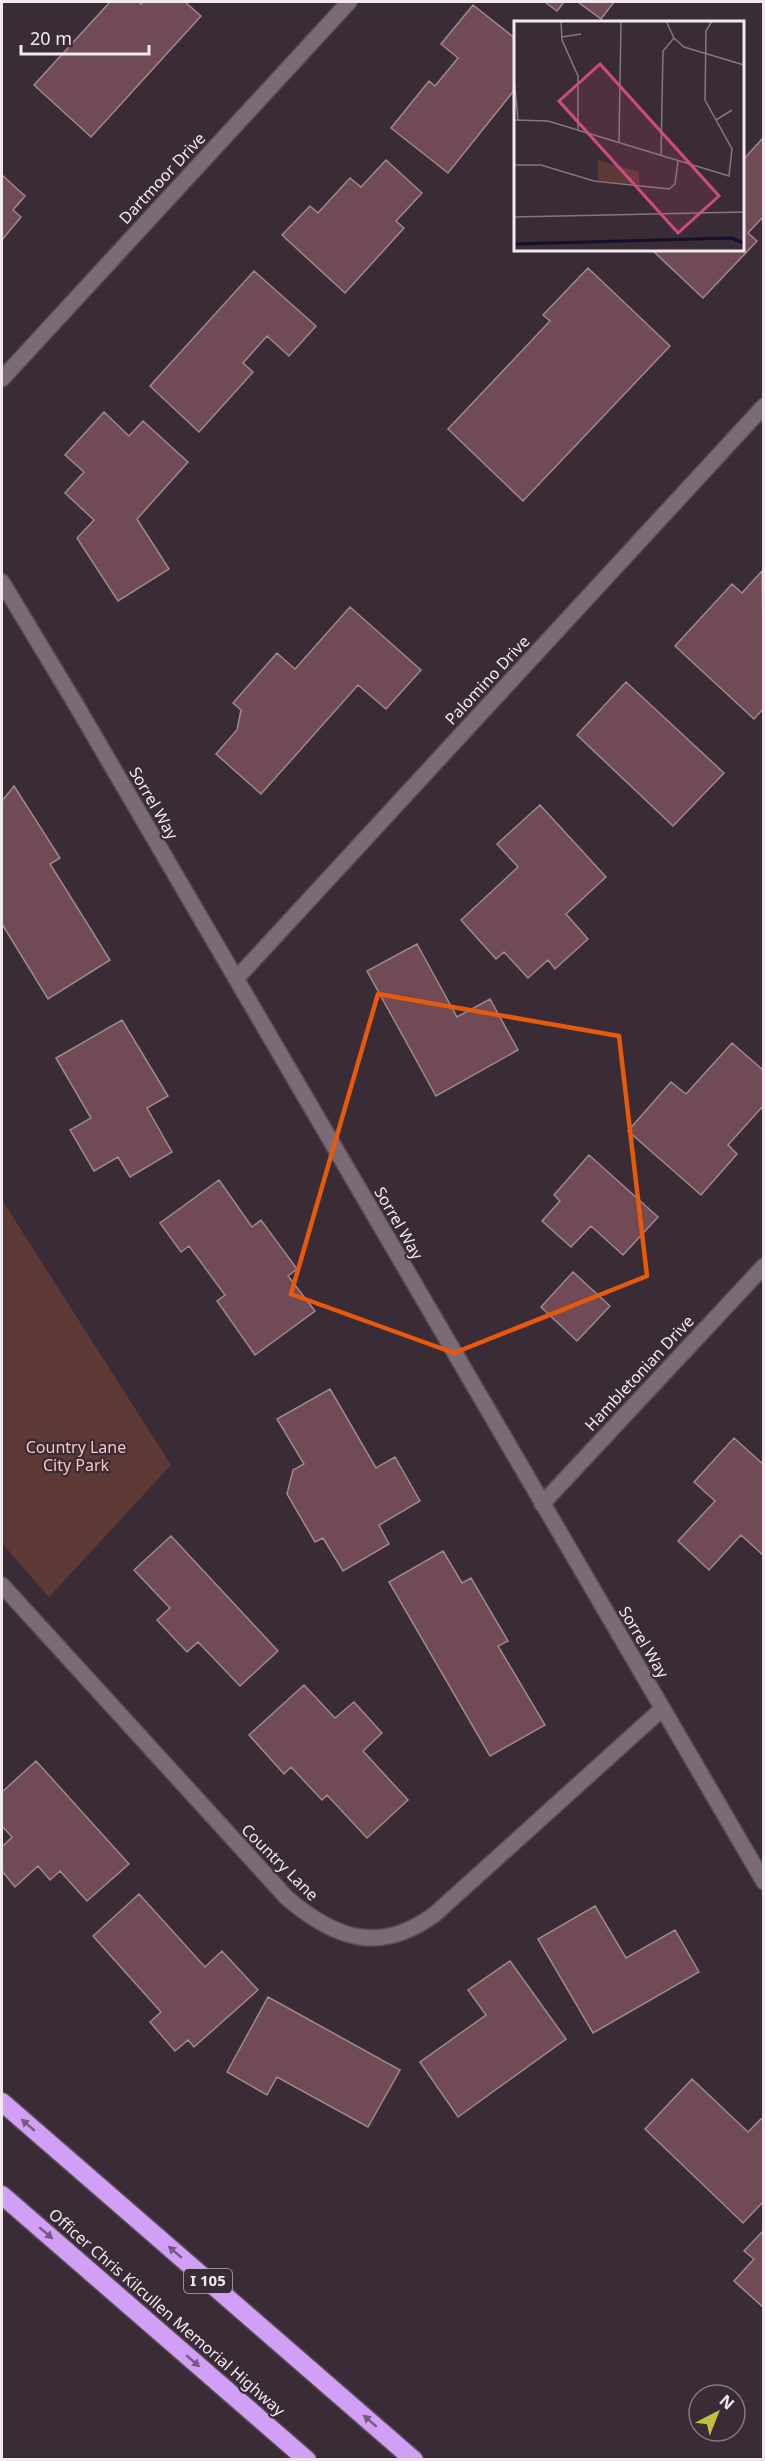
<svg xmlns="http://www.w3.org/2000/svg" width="765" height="2461" viewBox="0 0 765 2461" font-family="'Noto Sans',sans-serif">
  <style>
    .green { fill: #5d3a35 }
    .building { fill: #704a54; stroke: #9e898d; stroke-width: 1.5 }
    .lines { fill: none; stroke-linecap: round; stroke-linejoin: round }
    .street-casing { stroke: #574b54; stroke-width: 18 }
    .highway-casing { stroke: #574b54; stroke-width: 21 }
    .street { stroke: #7b6b76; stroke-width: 15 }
    .highway { stroke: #d29ff6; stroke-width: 18 }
    .oneway { fill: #775a83 }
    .marked { fill: none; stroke: #e8590c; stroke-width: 4.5; stroke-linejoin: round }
    .labels { text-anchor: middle; stroke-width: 4.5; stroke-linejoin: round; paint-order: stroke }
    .shield { fill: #3a2c36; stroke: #bbb0b8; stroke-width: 1.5 }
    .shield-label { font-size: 15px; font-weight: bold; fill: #f2e8ef }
    .street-label { font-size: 16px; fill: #f2e8ef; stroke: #3a2c36 }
    .park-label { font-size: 16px; fill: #fec5bc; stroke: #3a2c36 }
    .inset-river { fill: none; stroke: #12102b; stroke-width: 3 }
    .inset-road { fill: none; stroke: #847780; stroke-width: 1.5 }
    .view { fill: #ce4c80; fill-opacity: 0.15; stroke: #ce4c80; stroke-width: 3 }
    .inset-edge { fill: none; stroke: #f2e8ef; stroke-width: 3 }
  </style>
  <rect width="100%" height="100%" fill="#3a2c36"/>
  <path class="green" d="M 2,1200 L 171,1465 L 49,1597 L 2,1543 Z"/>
  <path class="building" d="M 110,2 L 139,2 L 141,4 L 144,2 L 185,2 L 201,16 L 91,137 L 34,85 Z
    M 545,2 L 564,2 L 557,11 Z
    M 578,2 L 614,2 L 601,19 Z
    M 473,5 L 516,39 L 516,88 L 448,173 L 391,128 L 429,81 L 435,86 L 458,58 L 441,44 Z
    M 763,138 L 764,216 L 748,233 L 757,241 L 703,298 L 651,249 L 742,249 L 742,161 Z
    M 386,160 L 422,193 L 396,221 L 404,228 L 345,293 L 282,235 L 310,206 L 318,213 L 350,178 L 361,187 Z
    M 2,175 L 25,196 L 13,210 L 21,217 L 2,240 Z
    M 588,268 L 670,346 L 523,501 L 448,429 L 550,321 L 543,315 Z
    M 254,271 L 316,326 L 289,356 L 267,336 L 243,363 L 253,372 L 199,432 L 150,386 Z
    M 104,412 L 129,436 L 143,421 L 188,462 L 137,519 L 169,569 L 118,601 L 77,538 L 94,520 L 65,493 L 84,472 L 65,455 Z
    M 762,571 L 764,708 L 754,719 L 675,646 L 732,584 L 742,593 Z
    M 350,607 L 421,670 L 386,709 L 358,685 L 261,794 L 216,754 L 237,730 L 241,710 L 233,703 L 277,653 L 295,669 Z
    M 626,682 L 724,773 L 673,826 L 577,735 Z
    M 14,786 L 60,858 L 50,864 L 110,960 L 48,999 L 2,924 L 2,801 Z
    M 540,805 L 606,877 L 566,914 L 588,939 L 555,969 L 548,960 L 528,978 L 504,952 L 496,959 L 461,920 L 518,867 L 497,844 Z
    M 417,944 L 457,1017 L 490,999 L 518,1050 L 436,1096 L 367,971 Z
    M 122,1020 L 168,1096 L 147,1108 L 172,1152 L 130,1177 L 118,1157 L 94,1171 L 70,1130 L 91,1118 L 56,1058 Z
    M 732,1043 L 764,1071 L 764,1105 L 728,1145 L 737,1154 L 701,1195 L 628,1131 L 671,1082 L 686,1094 Z
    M 589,1155 L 658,1217 L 623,1255 L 591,1226 L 571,1247 L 542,1221 L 560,1201 L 554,1195 Z
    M 219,1180 L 252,1227 L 261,1220 L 297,1269 L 288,1276 L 315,1311 L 255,1355 L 217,1301 L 225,1295 L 189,1246 L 181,1252 L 160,1223 Z
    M 573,1272 L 610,1306 L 577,1341 L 541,1307 Z
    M 330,1389 L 376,1468 L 395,1457 L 420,1501 L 379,1525 L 389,1544 L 343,1571 L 323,1538 L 315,1542 L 287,1494 L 293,1470 L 304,1464 L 277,1419 Z
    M 734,1438 L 764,1465 L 764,1556 L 741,1535 L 709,1570 L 678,1541 L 715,1501 L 694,1482 Z
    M 171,1536 L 278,1651 L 240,1686 L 198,1642 L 187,1652 L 157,1620 L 170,1608 L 134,1570 Z
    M 443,1551 L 462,1583 L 471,1578 L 508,1641 L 498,1646 L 545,1725 L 490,1756 L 389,1582 Z
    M 304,1685 L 335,1718 L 354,1702 L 382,1733 L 363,1751 L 408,1800 L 367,1838 L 327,1795 L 322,1800 L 291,1767 L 284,1774 L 249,1735 Z
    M 36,1761 L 129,1864 L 87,1901 L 60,1871 L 50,1880 L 38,1866 L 15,1887 L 2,1871 L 2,1847 L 12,1837 L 2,1826 L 2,1792 Z
    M 139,1894 L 205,1967 L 222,1951 L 258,1990 L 194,2047 L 188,2040 L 175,2051 L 150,2022 L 161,2012 L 93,1936 Z
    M 595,1906 L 626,1958 L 675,1930 L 699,1972 L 593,2033 L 538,1939 Z
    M 510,1961 L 566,2039 L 458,2117 L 420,2062 L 486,2015 L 468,1990 Z
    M 268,1997 L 400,2070 L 368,2127 L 277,2077 L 267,2095 L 227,2072 Z
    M 692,2079 L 748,2132 L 761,2119 L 764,2121 L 764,2201 L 743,2223 L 645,2129 Z
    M 764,2230 L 764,2308 L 734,2281 L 754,2259 L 744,2251 Z"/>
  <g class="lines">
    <defs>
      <path id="street" d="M 2,379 L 349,2
        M 2,582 L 75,703 L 764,1882
        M 236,979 L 764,406
        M 542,1504 L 764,1266
        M 2,1585 L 287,1898 C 335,1939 380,1955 435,1914 L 662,1709"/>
      <path id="highway" d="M 2,2102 L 414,2460
        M 2,2195 L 307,2460"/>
    </defs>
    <use href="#street" class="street-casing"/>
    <use href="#highway" class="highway-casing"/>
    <use href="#street" class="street"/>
    <use href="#highway" class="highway"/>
  </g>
  <defs><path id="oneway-solid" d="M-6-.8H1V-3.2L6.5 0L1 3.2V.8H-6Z" transform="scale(1.5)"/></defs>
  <g class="oneway">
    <use href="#oneway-solid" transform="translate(28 2125) rotate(-139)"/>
    <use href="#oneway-solid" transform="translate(46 2233) rotate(41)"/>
    <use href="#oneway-solid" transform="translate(175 2252) rotate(-139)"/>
    <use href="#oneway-solid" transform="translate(193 2361) rotate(41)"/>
    <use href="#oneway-solid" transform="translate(370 2421) rotate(-139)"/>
  </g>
  <path class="marked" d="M 378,994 L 619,1036 L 647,1276 L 454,1353 L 291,1294 Z"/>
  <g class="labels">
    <rect class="shield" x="184" y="2269" width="48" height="24" rx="4.5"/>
    <g class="shield-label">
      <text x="208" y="2286">I 105</text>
    </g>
    <g class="street-label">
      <text transform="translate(162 178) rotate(-47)" y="6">Dartmoor Drive</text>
      <text transform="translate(487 680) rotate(-47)" y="6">Palomino Drive</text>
      <text transform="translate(154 803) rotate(60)" y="6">Sorrel Way</text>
      <text transform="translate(399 1223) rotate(60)" y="6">Sorrel Way</text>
      <text transform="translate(639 1373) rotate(-47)" y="6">Hambletonian Drive</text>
      <text transform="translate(644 1642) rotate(59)" y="6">Sorrel Way</text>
      <text transform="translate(280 1862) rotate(45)" y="6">Country Lane</text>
      <text transform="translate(167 2312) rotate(41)" y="6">Officer Chris Kilcullen Memorial Highway</text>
    </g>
    <g class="park-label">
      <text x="76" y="1453">Country Lane<tspan x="76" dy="18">City Park</tspan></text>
    </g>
  </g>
  <g transform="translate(514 21)">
    <rect width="230" height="230" fill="#3a2c36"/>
    <path d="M 84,139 L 125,151 L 125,164 L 84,159 Z" fill="#5d3a35"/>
    <path class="inset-river" d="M 0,223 L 217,217 L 230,222"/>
    <path class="inset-road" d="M 47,0 L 48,19 L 64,55 L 64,108M 152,0 L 160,17 L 170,26 L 230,44M 48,16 L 67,13M 0,57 L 4,99M 0,99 L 34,100 L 215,155 L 218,128 L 191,79 L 192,10 L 198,0M 202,99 L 218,89M 105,121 L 107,0M 147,135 L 149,30 L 160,17M 0,144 L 27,144 L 80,160 L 155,168 L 161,163 L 164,140M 0,196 L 230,191"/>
    <path class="view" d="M 86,43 L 205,175 L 164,212 L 45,80 Z"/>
    <rect width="230" height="230" class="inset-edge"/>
  </g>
  <rect width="765" height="2461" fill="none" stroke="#f2e8ef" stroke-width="6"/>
  <g transform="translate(717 2413) rotate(42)"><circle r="28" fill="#3a2c36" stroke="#847780" stroke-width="1.5"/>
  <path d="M0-4.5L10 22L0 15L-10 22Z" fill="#c1be40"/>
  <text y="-9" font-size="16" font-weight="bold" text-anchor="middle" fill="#f2e8ef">N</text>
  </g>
  <path d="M21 45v9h128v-9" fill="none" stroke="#f2e8ef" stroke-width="3"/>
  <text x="30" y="45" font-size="18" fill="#f2e8ef" stroke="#3a2c36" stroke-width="4.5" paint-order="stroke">20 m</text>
</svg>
